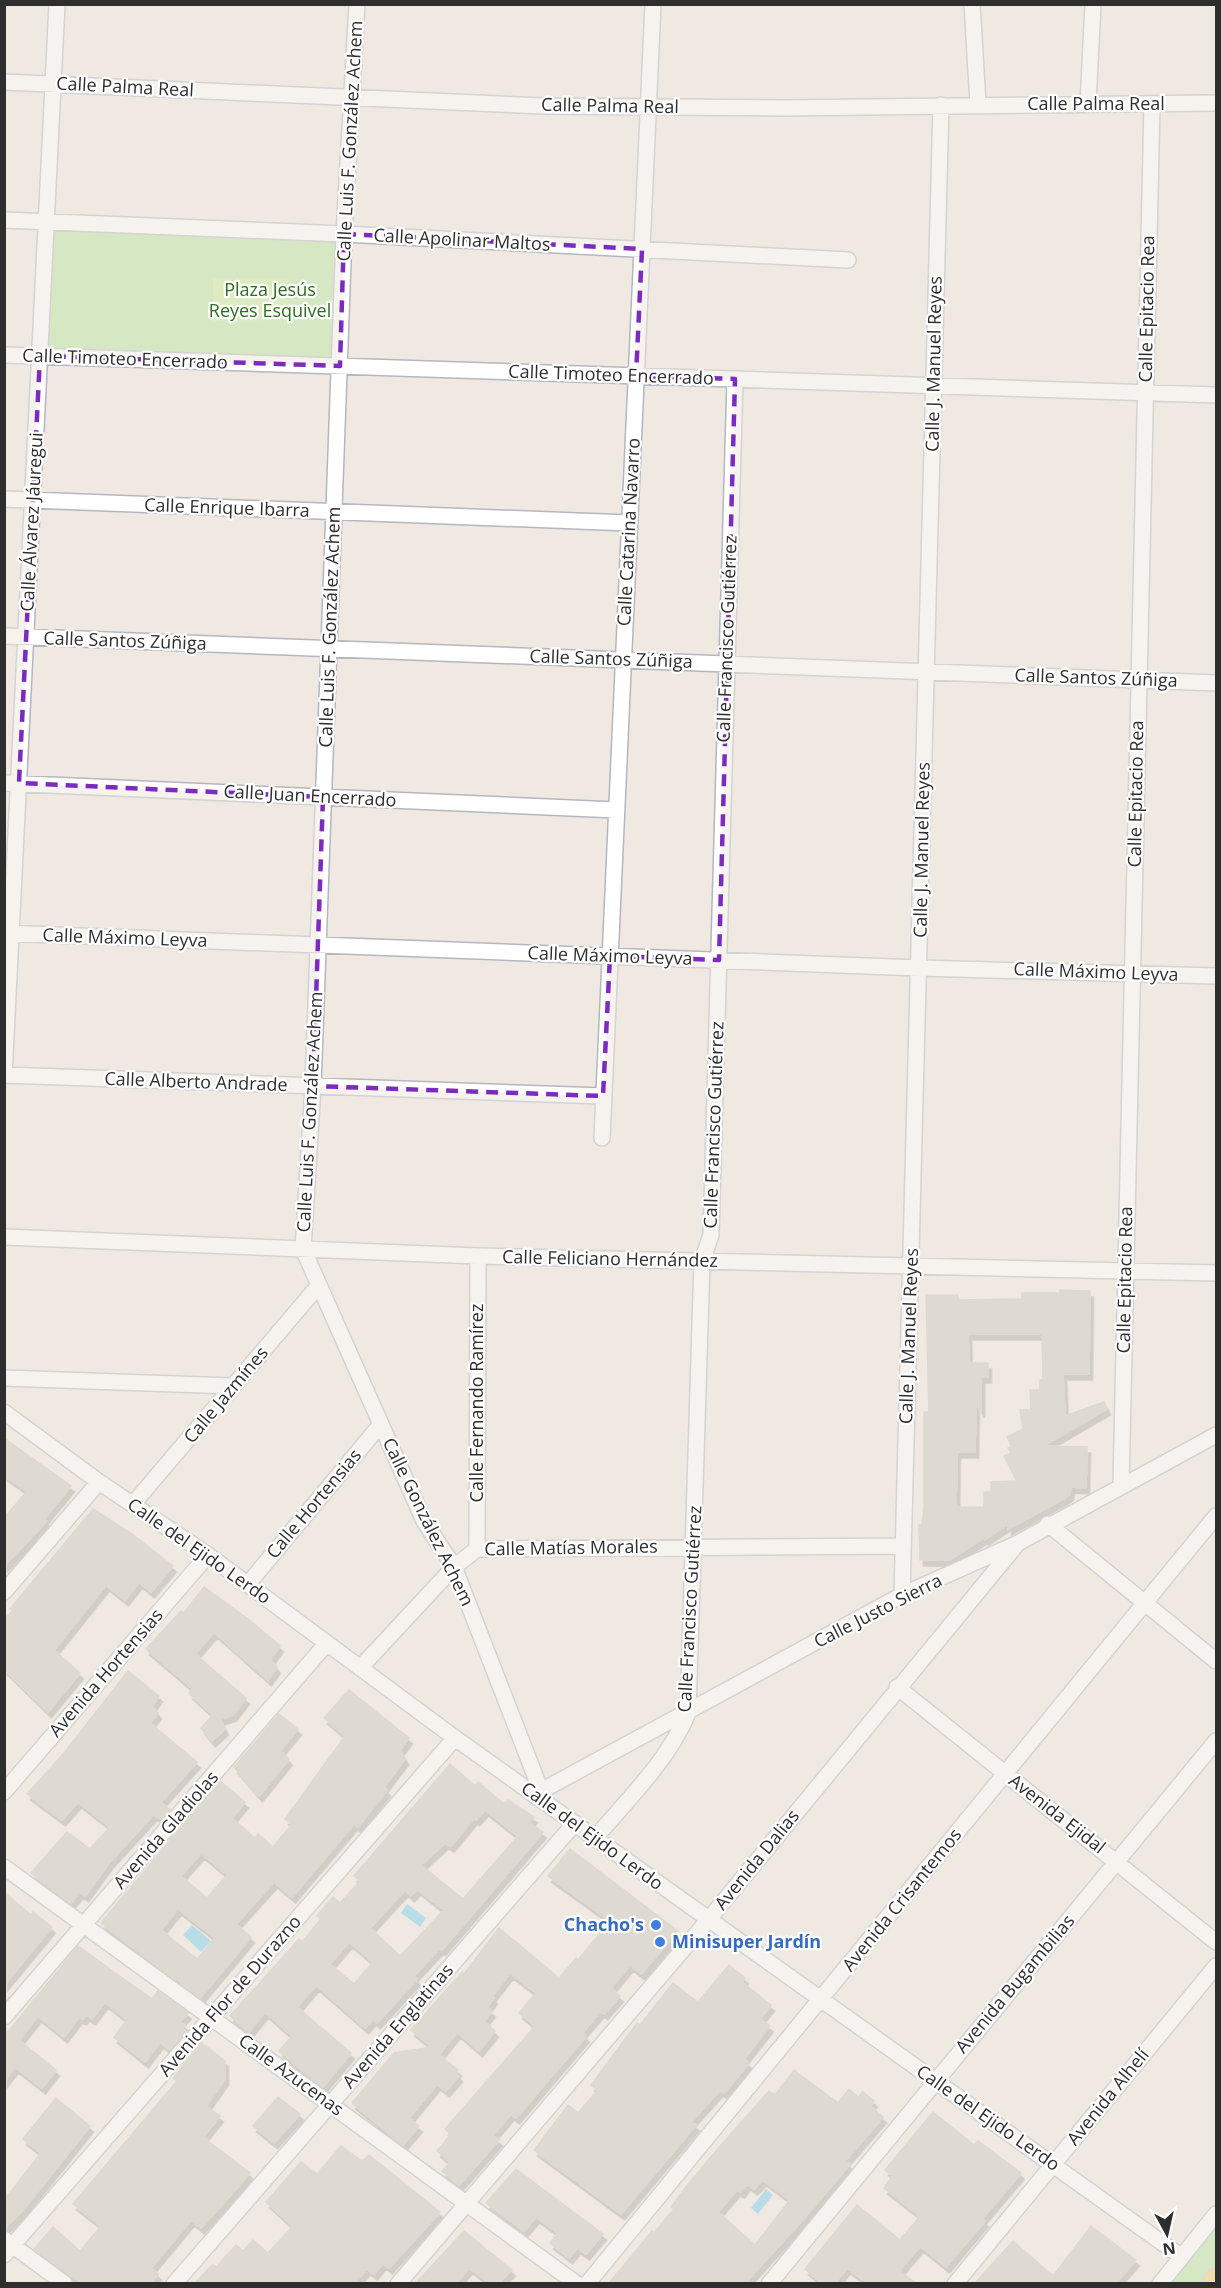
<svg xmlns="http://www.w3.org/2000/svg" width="1221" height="2288" viewBox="0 0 1221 2288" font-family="'Open Sans',sans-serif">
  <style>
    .green { fill: #b6e59e }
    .pitch { fill: #c9ec9a }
    .water { fill: #75cff0 }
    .building { fill: #cbc7bf; stroke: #cbc5ba; stroke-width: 1.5; fill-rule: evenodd; filter: url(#shadow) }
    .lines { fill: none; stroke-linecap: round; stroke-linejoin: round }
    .street-casing { stroke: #b4b7c1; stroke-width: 18 }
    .primary-casing { stroke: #c9c9c9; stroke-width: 27 }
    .street { stroke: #fff; stroke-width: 15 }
    .primary { stroke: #f2d163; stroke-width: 24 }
    .marked { fill: none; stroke: #7b2cbf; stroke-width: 4.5; stroke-dasharray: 12 8; stroke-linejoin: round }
    .shop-dot { fill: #3f7fe0; stroke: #fff; stroke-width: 2 }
    .labels { text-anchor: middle; stroke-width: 4.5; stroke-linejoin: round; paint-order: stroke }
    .street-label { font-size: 18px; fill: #2e2e2e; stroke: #fff }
    .park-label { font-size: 18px; fill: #2c6e1b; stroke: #fff }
    .shop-label { font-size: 18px; font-weight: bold; fill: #366cbe; stroke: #fff; text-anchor: end }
  </style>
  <defs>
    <filter id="shadow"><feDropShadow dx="3.5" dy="6" stdDeviation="0" flood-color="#0004"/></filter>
  </defs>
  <rect width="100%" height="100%" fill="#efe9e1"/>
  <path class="green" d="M 44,221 L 346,235 L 337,373 L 35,358 Z
    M 1216,2218 L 1216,2277 L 1211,2283 L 1162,2284 Z"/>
  <path class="pitch" d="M 213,278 L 288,278 L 288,320 L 213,321 Z"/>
  <path class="water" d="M 407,1904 L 426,1918 L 420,1927 L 401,1913 Z
    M 192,1925 L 211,1941 L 201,1952 L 183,1935 Z
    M 766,2189 L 773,2195 L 758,2214 L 751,2208 Z"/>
  <path class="building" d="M 1060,1290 L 1090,1291 L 1089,1374 L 1063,1374 L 1065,1416 L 1104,1402 L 1107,1409 L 1043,1446 L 1087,1447 L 1086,1488 L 1071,1487 L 1070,1494 L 1063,1499 L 1008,1529 L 1008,1524 L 985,1539 L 985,1537 L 949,1560 L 920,1560 L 919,1525 L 922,1525 L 924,1507 L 924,1412 L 929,1412 L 926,1295 L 958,1295 L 958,1300 L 1022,1299 L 1022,1293 L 1060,1293 ZM 968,1334 L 1042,1334 L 1043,1380 L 1040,1380 L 1040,1390 L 1030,1390 L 1031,1410 L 1020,1410 L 1023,1429 L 1007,1437 L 1012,1446 L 1008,1448 L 1011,1453 L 1004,1456 L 1017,1481 L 991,1482 L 991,1492 L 984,1492 L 984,1507 L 956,1507 L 957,1452 L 975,1452 L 976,1402 L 981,1412 L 981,1377 L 988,1377 L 988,1363 L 969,1363 Z
    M 4,1438 L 71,1486 L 44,1519 L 47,1521 L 4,1566 L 4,1518 L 27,1491 L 4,1475 Z
    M 93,1509 L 132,1534 L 173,1566 L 151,1592 L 139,1582 L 125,1600 L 106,1585 L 54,1650 L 80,1673 L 48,1712 L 4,1669 L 4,1620 L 13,1610 L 10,1609 Z
    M 204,1587 L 248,1619 L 280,1646 L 270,1660 L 277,1667 L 268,1680 L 214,1632 L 195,1654 L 246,1698 L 233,1715 L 220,1719 L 225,1729 L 212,1741 L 201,1728 L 213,1715 L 189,1693 L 193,1689 L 146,1649 L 181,1611 L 184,1613 Z
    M 128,1671 L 159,1696 L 152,1706 L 158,1713 L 150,1723 L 197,1762 L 161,1802 L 170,1810 L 161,1820 L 154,1814 L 109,1863 L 85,1896 L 80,1892 L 71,1903 L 31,1873 L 67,1832 L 90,1849 L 110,1827 L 78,1802 L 62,1820 L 27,1794 L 64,1753 Z
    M 349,1690 L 409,1738 L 400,1750 L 405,1759 L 384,1787 L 387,1790 L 358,1827 L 354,1824 L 292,1897 L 274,1882 L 236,1924 L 251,1937 L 200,1998 L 101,1923 L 220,1781 L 245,1802 L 232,1818 L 255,1838 L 258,1834 L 273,1847 L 292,1824 L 285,1819 L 345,1736 L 324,1718 ZM 201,1853 L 227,1875 L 207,1898 L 181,1876 ZM 178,1909 L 215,1938 L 197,1959 L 161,1930 Z
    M 279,1714 L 298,1729 L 280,1751 L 289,1759 L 259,1796 L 234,1767 Z
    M 450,1764 L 475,1786 L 478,1782 L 504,1804 L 508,1800 L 534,1817 L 529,1823 L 543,1832 L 442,1950 L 440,1948 L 414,1976 L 417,1979 L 377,2023 L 373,2019 L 365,2028 L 316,1985 L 297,2007 L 351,2053 L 323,2087 L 279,2051 L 292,2036 L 265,2012 L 249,2032 L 230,2016 L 299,1939 L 302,1942 L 321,1919 L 317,1916 L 333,1897 L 340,1903 L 360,1881 L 354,1876 ZM 485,1810 L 518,1836 L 463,1899 L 421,1865 L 445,1843 L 451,1846 L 474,1818 L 476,1820 ZM 417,1889 L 444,1910 L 400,1956 L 370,1928 L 405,1890 L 411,1896 ZM 349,1942 L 373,1962 L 354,1984 L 330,1964 Z
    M 570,1849 L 678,1931 L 641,1974 L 630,1965 L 611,1988 L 620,1996 L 604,2014 L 601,2011 L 582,2033 L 586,2036 L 516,2118 L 511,2114 L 493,2135 L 499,2140 L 459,2185 L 442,2171 L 450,2162 L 437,2151 L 451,2134 L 445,2129 L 535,2026 L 519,2013 L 536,1993 L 510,1973 L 492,1996 L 494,1998 L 487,2007 L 492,2011 L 484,2021 L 495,2031 L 479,2051 L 457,2032 L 439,2055 L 458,2070 L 456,2073 L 459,2076 L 446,2091 L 437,2084 L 409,2118 L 419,2126 L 403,2145 L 352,2103 L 394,2053 L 432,2047 L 411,2030 L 462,1972 L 464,1974 L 499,1928 L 559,1978 L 576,1958 L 578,1960 L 610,1921 L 548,1876 Z
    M 4,1892 L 31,1915 L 33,1912 L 52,1927 L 4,1985 Z
    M 78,1946 L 152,1999 L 158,1991 L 188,2013 L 180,2022 L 185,2025 L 182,2028 L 186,2032 L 170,2050 L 160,2042 L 145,2062 L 114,2037 L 127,2020 L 105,2002 L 92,2019 L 86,2015 L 83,2019 L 79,2017 L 64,2037 L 38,2016 L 19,2040 L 56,2070 L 42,2088 L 15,2067 L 4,2081 L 4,2029 L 8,2032 Z
    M 729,1965 L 745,1978 L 742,1982 L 771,2005 L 760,2019 L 770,2026 L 744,2059 L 749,2063 L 724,2093 L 720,2090 L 691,2122 L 696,2125 L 621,2214 L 534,2150 L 568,2105 L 578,2113 L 598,2090 L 591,2085 L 637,2023 L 640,2025 L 673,1983 L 698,2002 Z
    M 202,2043 L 225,2061 L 225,2079 L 206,2106 L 220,2116 L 203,2137 L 250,2173 L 201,2228 L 191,2220 L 151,2268 L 158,2274 L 151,2283 L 82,2283 L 34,2249 L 53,2227 L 80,2251 L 101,2226 L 73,2204 L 177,2081 L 173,2078 Z
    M 794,2070 L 838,2103 L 849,2089 L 858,2097 L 863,2092 L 874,2101 L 870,2106 L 883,2117 L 845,2161 L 850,2164 L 808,2214 L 745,2283 L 609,2283 L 652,2231 L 654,2233 L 674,2209 L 671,2207 L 689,2183 L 721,2145 L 769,2091 L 775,2095 ZM 763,2180 L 790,2200 L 755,2245 L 718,2212 L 737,2190 L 741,2192 L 747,2184 L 754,2189 Z
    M 278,2097 L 300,2114 L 274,2143 L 253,2126 Z
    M 56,2098 L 90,2126 L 23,2210 L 4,2229 L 4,2200 L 41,2153 L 23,2139 Z
    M 933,2112 L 974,2145 L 978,2141 L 1021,2173 L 982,2219 L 985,2221 L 946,2267 L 920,2246 L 899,2271 L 916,2283 L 867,2283 L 847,2268 L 835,2283 L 822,2283 L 805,2269 L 857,2205 L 900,2240 L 920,2216 L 884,2188 L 892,2176 L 885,2170 Z
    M 341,2146 L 362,2161 L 369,2155 L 440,2212 L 389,2268 L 383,2263 L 374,2274 L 367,2269 L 354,2283 L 195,2283 L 212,2265 L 216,2267 L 236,2245 L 243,2251 L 253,2240 L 268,2253 L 293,2226 L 266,2202 L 301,2162 L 317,2174 Z
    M 516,2169 L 603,2234 L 586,2254 L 577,2248 L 569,2258 L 550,2243 L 558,2233 L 536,2217 L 524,2231 L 486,2203 Z
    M 1091,2226 L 1136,2260 L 1116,2283 L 975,2283 L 1013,2241 L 1053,2276 Z
    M 464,2231 L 512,2270 L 499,2283 L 490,2283 L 469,2268 L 456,2283 L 416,2283 Z"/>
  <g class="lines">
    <defs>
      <path id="street" d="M 357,4 L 344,234 L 313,1086 L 303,1249 L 424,1521 L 454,1567 L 541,1791 L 542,1800
        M 972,4 L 978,104
        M 4,82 L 543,106 L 783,108 L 1216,103
        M 1088,104 L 1093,4
        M 4,220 L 344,234 L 848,260
        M 4,355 L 1216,395
        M 4,499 L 629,523
        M 4,636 L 1216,683
        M 4,783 L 616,810
        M 4,933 L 919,968 L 1216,976
        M 4,1075 L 603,1096
        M 4,1076 L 57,4
        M 602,1138 L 653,4
        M 4,1237 L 478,1256 L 1216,1273
        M 4,1378 L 233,1386
        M 4,1412 L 99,1482 L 208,1555 L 455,1738 L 1182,2257
        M 1121,1484 L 1152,105
        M 133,1504 L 319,1285
        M 1048,1524 L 1216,1661
        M 477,1549 L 478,1256
        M 248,1584 L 381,1424
        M 4,1592 L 99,1482
        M 902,1595 L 941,105
        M 360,1668 L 454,1567 L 477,1549 L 903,1546
        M 897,1687 L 1216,1942
        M 541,1791 L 902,1595 L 1018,1543 L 1216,1435
        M 4,1792 L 208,1555
        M 595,1838 C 628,1799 668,1761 688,1713 L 702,1261 L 711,1235 L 735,379
        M 4,1867 L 577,2284
        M 4,2017 L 327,1643
        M 4,2239 L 65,2284
        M 4,2255 L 455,1738
        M 174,2284 L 575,1823
        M 398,2284 L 709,1919 L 1018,1543
        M 587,2284 L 1216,1516
        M 769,2284 L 1216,1741
        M 955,2284 L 1216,1966
        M 1160,2284 L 1216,2214"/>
      <path id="primary" d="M 1215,2284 L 1216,2281"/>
    </defs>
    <use href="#street" class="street-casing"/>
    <use href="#primary" class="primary-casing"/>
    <use href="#street" class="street"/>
    <use href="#primary" class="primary"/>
  </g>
  <path d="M0 0H1221V2288H0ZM 344,234 L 642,249 L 636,376 L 735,379 L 719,960 L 610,956 L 603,1096 L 313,1086 L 323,797 L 19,783 L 40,356 L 340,366 Z" fill="#efe9e1" fill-opacity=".55" fill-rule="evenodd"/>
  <path class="marked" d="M 344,234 L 642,249 L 636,376 L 735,379 L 719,960 L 610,956 L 603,1096 L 313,1086 L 323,797 L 19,783 L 40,356 L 340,366 Z"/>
  <g class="shop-dot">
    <circle cx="656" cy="1925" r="6"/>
    <circle cx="660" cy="1942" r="6"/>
  </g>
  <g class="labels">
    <g class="street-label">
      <text transform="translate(125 87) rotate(3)" y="6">Calle Palma Real</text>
      <text x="1096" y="110">Calle Palma Real</text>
      <text transform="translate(610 106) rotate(1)" y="6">Calle Palma Real</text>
      <text transform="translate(350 141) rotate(-87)" y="6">Calle Luis F. González Achem</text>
      <text transform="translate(462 240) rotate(3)" y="6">Calle Apolinar Maltos</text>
      <text transform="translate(1147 309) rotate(-89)" y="6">Calle Epitacio Rea</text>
      <text transform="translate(125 359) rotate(2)" y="6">Calle Timoteo Encerrado</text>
      <text transform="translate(934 364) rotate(-89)" y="6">Calle J. Manuel Reyes</text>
      <text transform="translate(611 375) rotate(2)" y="6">Calle Timoteo Encerrado</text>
      <text transform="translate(227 508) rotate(2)" y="6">Calle Enrique Ibarra</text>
      <text transform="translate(32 522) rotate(-87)" y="6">Calle Álvarez Jáuregui</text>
      <text transform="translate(629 532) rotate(-87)" y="6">Calle Catarina Navarro</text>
      <text transform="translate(330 627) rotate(-88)" y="6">Calle Luis F. González Achem</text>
      <text transform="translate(727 639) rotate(-88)" y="6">Calle Francisco Gutiérrez</text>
      <text transform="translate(125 641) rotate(2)" y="6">Calle Santos Zúñiga</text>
      <text transform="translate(611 659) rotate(2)" y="6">Calle Santos Zúñiga</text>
      <text transform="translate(1096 678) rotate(2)" y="6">Calle Santos Zúñiga</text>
      <text transform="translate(1136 794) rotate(-89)" y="6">Calle Epitacio Rea</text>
      <text transform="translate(310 796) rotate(3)" y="6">Calle Juan Encerrado</text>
      <text transform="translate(922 850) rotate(-89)" y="6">Calle J. Manuel Reyes</text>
      <text transform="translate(125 938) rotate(2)" y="6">Calle Máximo Leyva</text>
      <text transform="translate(610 956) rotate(2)" y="6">Calle Máximo Leyva</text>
      <text transform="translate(1096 972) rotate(2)" y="6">Calle Máximo Leyva</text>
      <text transform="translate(196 1082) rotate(2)" y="6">Calle Alberto Andrade</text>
      <text transform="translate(310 1112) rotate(-87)" y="6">Calle Luis F. González Achem</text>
      <text transform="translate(714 1125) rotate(-88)" y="6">Calle Francisco Gutiérrez</text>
      <text transform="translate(610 1259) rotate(1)" y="6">Calle Feliciano Hernández</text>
      <text transform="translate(1125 1280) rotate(-89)" y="6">Calle Epitacio Rea</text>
      <text transform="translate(909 1336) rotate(-88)" y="6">Calle J. Manuel Reyes</text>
      <text transform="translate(226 1395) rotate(-50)" y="6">Calle Jazmínes</text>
      <text transform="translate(477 1403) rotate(-90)" y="6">Calle Fernando Ramírez</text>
      <text transform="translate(314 1504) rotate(-50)" y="6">Calle Hortensias</text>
      <text transform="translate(428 1522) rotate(64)" y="6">Calle González Achem</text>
      <text transform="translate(571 1548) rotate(-1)" y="6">Calle Matías Morales</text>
      <text transform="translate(199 1551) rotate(35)" y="6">Calle del Ejido Lerdo</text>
      <text transform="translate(690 1609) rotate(-87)" y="6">Calle Francisco Gutiérrez</text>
      <text transform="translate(878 1611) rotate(-27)" y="6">Calle Justo Sierra</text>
      <text transform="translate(106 1673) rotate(-49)" y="6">Avenida Hortensias</text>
      <text transform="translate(1057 1814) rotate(38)" y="6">Avenida Ejidal</text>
      <text transform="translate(166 1830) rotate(-49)" y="6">Avenida Gladiolas</text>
      <text transform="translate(592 1836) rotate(36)" y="6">Calle del Ejido Lerdo</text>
      <text transform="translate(757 1860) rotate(-51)" y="6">Avenida Dalias</text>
      <text transform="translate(902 1900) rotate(-51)" y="6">Avenida Crisantemos</text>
      <text transform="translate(1015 1984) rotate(-50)" y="6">Avenida Bugambilias</text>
      <text transform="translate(230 1996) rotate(-49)" y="6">Avenida Flor de Durazno</text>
      <text transform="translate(398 2026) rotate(-49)" y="6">Avenida Englatinas</text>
      <text transform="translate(291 2075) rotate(36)" y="6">Calle Azucenas</text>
      <text transform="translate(1108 2097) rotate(-51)" y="6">Avenida Alhelí</text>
      <text transform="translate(988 2118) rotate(35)" y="6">Calle del Ejido Lerdo</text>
    </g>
    <g class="park-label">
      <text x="270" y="296">Plaza Jesús<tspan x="270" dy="21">Reyes Esquivel</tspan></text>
    </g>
    <g class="shop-label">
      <text x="644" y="1931">Chacho's</text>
      <text x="672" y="1948" text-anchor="start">Minisuper Jardín</text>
    </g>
  </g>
  <rect width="1221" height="2288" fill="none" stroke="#2e2e2e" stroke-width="12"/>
  <g transform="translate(1167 2234) rotate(172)" stroke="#ffffff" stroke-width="4.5" paint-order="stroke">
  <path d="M0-4.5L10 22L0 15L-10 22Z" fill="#2e2e2e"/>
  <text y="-9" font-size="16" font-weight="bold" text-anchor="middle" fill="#2e2e2e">N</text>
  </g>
</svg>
